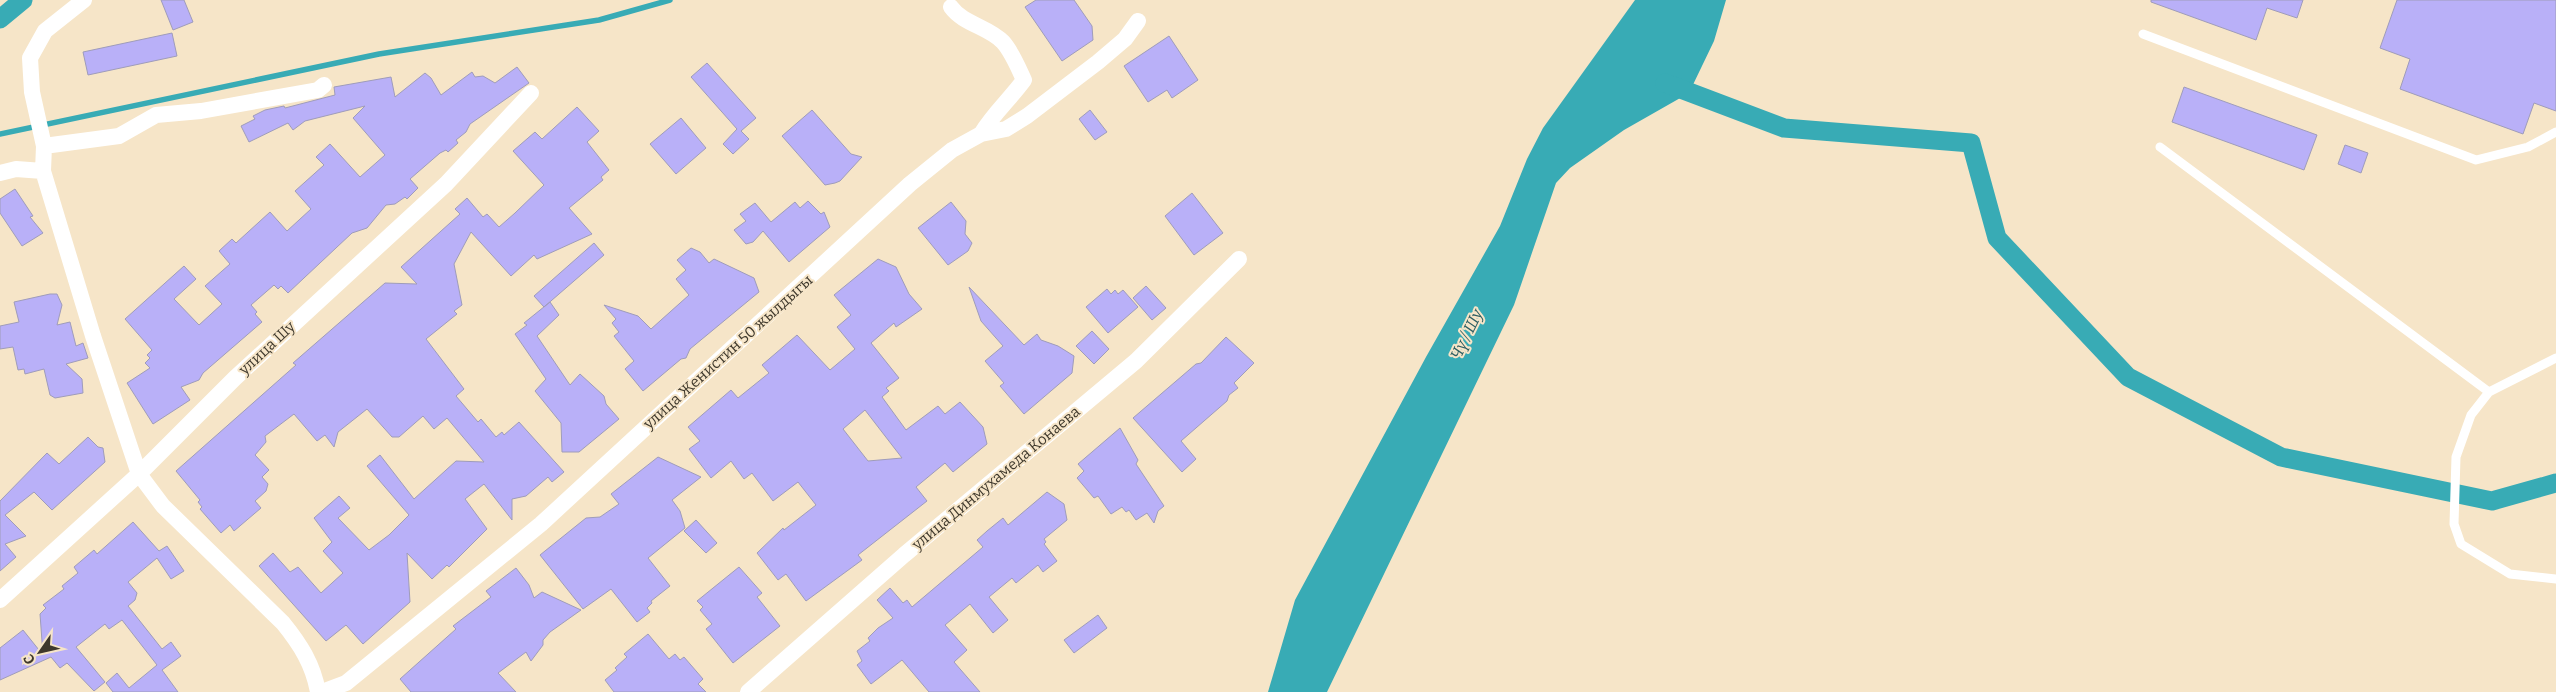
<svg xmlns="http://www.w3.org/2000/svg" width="2556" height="692" viewBox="0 0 2556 692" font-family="Bitter,serif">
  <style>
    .water { fill: #38abb5 }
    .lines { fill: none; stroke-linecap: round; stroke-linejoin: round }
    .stream { stroke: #38abb5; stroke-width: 5.5 }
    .canal { stroke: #38abb5; stroke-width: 19 }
    .building { fill: #b9b0f8; stroke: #9f9cba; fill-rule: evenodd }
    .service { stroke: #fff; stroke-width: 9 }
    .minor { stroke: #fff; stroke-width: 16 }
    .labels { text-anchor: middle; stroke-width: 4; stroke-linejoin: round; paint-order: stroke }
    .street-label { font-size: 15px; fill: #3e382c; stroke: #f6e5c8 }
    .water-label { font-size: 16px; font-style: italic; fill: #2e5e62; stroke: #f6e5c8 }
  </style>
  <rect width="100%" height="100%" fill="#f6e5c8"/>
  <path class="water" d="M 1635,0 L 1726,0 L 1714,41 L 1689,93 L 1624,130 L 1570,168 L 1556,183 L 1514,305 L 1327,692 L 1268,692 L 1295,600 L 1426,357 L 1500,226 L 1527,159 L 1543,128 Z"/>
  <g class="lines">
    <path class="stream" d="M 0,134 L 379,54 L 599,20 L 670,0"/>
    <path class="canal" d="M 0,19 L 23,0
      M 1665,83 L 1784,128 L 1971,143 L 1997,238 L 2128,377 L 2281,457 L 2492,501 L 2556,483"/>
  </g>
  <path class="building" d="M 161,0 L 184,0 L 193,22 L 173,30 Z
    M 1036,0 L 1074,0 L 1092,26 L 1093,40 L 1062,61 L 1025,7 Z
    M 2151,0 L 2303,0 L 2297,18 L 2267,8 L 2256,40 L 2151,2 Z
    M 2397,0 L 2556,0 L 2556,111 L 2534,103 L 2523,134 L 2400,89 L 2410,59 L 2380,48 Z
    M 172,33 L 177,56 L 88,75 L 83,52 Z
    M 1169,36 L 1198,80 L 1172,98 L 1167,90 L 1148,102 L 1124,66 Z
    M 707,63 L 756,118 L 741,131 L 749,139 L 733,154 L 723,144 L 737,129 L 691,77 Z
    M 517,67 L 529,83 L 470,124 L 466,132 L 456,140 L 458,143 L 448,152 L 446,150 L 440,153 L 410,179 L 418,188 L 407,199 L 405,197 L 395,204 L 386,205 L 367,228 L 352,233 L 288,293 L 281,286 L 278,289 L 274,285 L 251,305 L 257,312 L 255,314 L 262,322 L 203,373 L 199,380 L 181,387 L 190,400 L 153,424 L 127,383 L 150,368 L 145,363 L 150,358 L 147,355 L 152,350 L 125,319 L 184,266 L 196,279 L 174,299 L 199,325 L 222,304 L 205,286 L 230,264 L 219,251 L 232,239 L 236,243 L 270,212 L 287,231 L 311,209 L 295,191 L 324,165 L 316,157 L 330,144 L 360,177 L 385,155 L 353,118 L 365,106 L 305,121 L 293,130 L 288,123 L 249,142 L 241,126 L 255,119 L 253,116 L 265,110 L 284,106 L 285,108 L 335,95 L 334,87 L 391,77 L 395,97 L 425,73 L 431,78 L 441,95 L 472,72 L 475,77 L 483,76 L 495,83 Z
    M 2184,87 L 2317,135 L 2304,170 L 2172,122 Z
    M 577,107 L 599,131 L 587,142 L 609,170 L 601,177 L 603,180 L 569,208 L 592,234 L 537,259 L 534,255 L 511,276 L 471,232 L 454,264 L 462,305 L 454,311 L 457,314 L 426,339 L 464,389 L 456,396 L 478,422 L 481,419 L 496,437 L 502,432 L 504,435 L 519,422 L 564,472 L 552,482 L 548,477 L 526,496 L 512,499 L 512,520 L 484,484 L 465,499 L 487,529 L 449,567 L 447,565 L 432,579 L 407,553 L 410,602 L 363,644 L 346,625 L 326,641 L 259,566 L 273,553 L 290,572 L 298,567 L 321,593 L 343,573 L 323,551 L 332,542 L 314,518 L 339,496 L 350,508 L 338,518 L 369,550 L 389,535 L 409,515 L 367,466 L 380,455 L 414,499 L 456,461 L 484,462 L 447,418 L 434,429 L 423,416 L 399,437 L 392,437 L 367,409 L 338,432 L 334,447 L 325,435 L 317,441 L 294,414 L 265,436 L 266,442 L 255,455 L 269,470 L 262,477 L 268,484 L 266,491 L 255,501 L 261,508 L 234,531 L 230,525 L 221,533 L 200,509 L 202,507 L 198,502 L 200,500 L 176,471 L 296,365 L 293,363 L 385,283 L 417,284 L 401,267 L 460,214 L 455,209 L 467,198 L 483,217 L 487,214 L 499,227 L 515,213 L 544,185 L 513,151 L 535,132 L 542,139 Z
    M 812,110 L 851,154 L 862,157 L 840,181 L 835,183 L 825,185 L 782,136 Z
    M 1090,110 L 1107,132 L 1095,140 L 1079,119 Z
    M 681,118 L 706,148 L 676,174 L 650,144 Z
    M 2345,145 L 2368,153 L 2361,173 L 2338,164 Z
    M 15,189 L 33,216 L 30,217 L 43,233 L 22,246 L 0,213 L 0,199 Z
    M 1192,193 L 1223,233 L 1194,255 L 1165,216 Z
    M 808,201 L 821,214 L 824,212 L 830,227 L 789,262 L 763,231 L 753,242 L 746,244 L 734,230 L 746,221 L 740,214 L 755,203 L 771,222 L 795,202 L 800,208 Z
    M 951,202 L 966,221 L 965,234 L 972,243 L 968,251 L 948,265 L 918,228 Z
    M 594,243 L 604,255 L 544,307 L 534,296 Z
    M 691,248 L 700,252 L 709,263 L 714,259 L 754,278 L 759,292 L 690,349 L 686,358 L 681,359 L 643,391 L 625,369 L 634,361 L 614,336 L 619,332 L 612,323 L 616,319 L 604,305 L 638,316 L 651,329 L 689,295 L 676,279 L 686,270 L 677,260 Z
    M 878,259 L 896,267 L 909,294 L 922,309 L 896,327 L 894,323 L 871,343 L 899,378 L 886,388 L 889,391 L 882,397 L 906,430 L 938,406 L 945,414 L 960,402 L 983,427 L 987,444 L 953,472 L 945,463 L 916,487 L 927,501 L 858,555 L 862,560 L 806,601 L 786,574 L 778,580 L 757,553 L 783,528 L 784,530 L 816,505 L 798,482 L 773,501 L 752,473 L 744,479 L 731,461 L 711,478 L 689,449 L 700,441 L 688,427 L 731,390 L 738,398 L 769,373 L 762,365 L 797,335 L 830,370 L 855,349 L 837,327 L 851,315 L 834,295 ZM 865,410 L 902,458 L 868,461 L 843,429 Z
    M 1146,286 L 1166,308 L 1152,320 L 1133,298 Z
    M 969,287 L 1024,345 L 1037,334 L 1041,340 L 1058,346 L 1074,356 L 1072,373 L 1024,414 L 1000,386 L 1004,383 L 985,361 L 1003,346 L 981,321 Z
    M 1107,289 L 1111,294 L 1115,290 L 1118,294 L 1123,290 L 1138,307 L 1108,333 L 1086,307 Z
    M 50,294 L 57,294 L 62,305 L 57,325 L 70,322 L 76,346 L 83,343 L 88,358 L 66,364 L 82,379 L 83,393 L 55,398 L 50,395 L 44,369 L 25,374 L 24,369 L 18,370 L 13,347 L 0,349 L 0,326 L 19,322 L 14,302 Z
    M 550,302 L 559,315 L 537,336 L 570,385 L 580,374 L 604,396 L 606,404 L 619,419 L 579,452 L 562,452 L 561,423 L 535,391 L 546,379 L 515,334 L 527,325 L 524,323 Z
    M 1092,331 L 1109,349 L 1094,364 L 1076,346 Z
    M 1226,337 L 1254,363 L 1234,383 L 1238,388 L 1229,395 L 1227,401 L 1181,441 L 1196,459 L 1182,472 L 1133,418 L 1196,364 L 1201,363 Z
    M 1120,428 L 1138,460 L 1136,464 L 1164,506 L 1158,511 L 1154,523 L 1147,513 L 1136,520 L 1129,510 L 1126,512 L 1122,507 L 1111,514 L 1098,496 L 1094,498 L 1077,478 L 1084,471 L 1078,464 Z
    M 88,437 L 98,447 L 103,448 L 105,462 L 52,510 L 34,492 L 5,515 L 26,536 L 5,544 L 16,557 L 0,571 L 0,501 L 47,453 L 59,464 Z
    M 658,457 L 701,477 L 672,500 L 680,511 L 685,528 L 648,558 L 670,586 L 651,601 L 652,603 L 647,608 L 650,612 L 637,622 L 611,589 L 583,609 L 540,555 L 586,518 L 600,517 L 619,504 L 611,494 Z
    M 1047,492 L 1064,504 L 1067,520 L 1044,539 L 1046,542 L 1044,544 L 1057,561 L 1043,572 L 1038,565 L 1016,583 L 1012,578 L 989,597 L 1008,620 L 993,633 L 970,604 L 945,625 L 967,650 L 954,662 L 980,692 L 929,692 L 902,660 L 871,684 L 857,665 L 862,661 L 857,651 L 870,641 L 868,638 L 878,628 L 893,618 L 877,600 L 890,588 L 903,603 L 907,600 L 912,607 L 983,547 L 977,540 L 987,531 L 1003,518 L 1008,525 Z
    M 696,520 L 717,543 L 706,553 L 684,531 Z
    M 133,522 L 159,551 L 167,546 L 184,571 L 171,579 L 157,558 L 128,582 L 137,593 L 135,600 L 128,606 L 162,649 L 171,642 L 181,656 L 162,670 L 178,692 L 113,692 L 106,683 L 117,673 L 129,688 L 157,665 L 122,620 L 109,629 L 105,624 L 76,647 L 105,682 L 94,691 L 67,663 L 60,668 L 51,657 L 0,680 L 0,648 L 23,630 L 43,655 L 40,614 L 46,608 L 43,605 L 64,589 L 62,586 L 78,573 L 74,567 L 94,550 L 97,554 Z
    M 739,567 L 762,593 L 757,597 L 780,626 L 733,663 L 706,629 L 712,624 L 700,610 L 703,607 L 697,601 Z
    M 516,568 L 529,585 L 534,598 L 542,592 L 581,610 L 550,632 L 543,640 L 543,645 L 531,661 L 526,652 L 498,673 L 516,692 L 411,692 L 400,679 L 456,629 L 453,626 L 491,597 L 486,591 Z
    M 1098,615 L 1107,628 L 1074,653 L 1064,640 Z
    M 648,634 L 669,659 L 675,654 L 680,660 L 684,657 L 703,679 L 698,684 L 706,692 L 614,692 L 605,680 L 617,670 L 615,668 L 627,657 L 624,654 Z"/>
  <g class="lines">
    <path class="service" d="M 2143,34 L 2476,160 L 2528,147 L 2556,132
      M 2160,147 L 2489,392 L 2556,358
      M 2489,392 L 2471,415 L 2456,457 L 2454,524 L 2461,544 L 2510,574 L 2556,579"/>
    <path class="minor" d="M 84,0 L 45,31 L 30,58 L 32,92 L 44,146 L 43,171 L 93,336 L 139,474 L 163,506 L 283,623 C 300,644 313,664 318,692
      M 951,7 C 963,24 989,27 1003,42 C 1012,52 1018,67 1024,80 C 1010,99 993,114 981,134
      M 44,146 L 119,136 L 156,115 L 201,111 L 318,90 L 324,85
      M 0,173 L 16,169 L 43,171
      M 0,600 L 139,474 L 235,378 L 446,184 L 531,93
      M 322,692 L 346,683 L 541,524 L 910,184 L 952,150 L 981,134 L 1006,129 L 1027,116 L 1098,62 L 1125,39 L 1138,21
      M 748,692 L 904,555 L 1136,361 L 1239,259"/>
  </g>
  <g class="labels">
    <g class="street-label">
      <text transform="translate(267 348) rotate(-43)" y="5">улица Шу</text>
      <text transform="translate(728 352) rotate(-42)" y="5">улица Женистин 50 жылдыгы</text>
      <text transform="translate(996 478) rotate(-40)" y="5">улица Динмухамеда Конаева</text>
    </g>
    <g class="water-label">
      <text transform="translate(1466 334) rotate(-64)" y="6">Чү / Шу</text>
    </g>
  </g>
  <g transform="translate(40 652) rotate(236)" stroke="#f6e5c8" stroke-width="4" paint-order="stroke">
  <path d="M0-4L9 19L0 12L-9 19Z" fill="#3e382c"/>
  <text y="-8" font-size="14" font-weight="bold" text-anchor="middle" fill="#3e382c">С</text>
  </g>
</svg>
